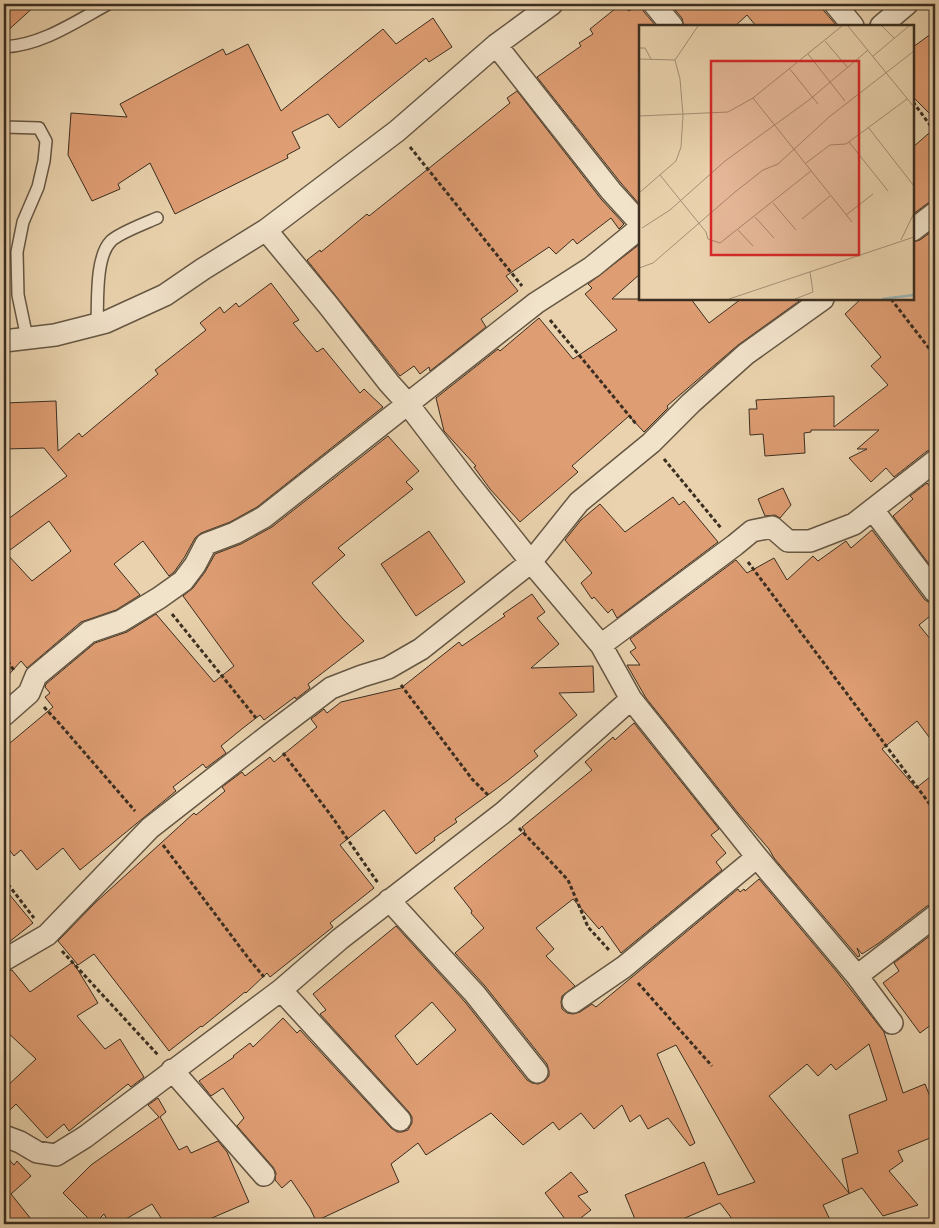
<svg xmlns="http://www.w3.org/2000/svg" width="939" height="1228" viewBox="0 0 939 1228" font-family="'IM FELL English',serif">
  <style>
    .building { fill: #df9d73; stroke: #3a2e20; fill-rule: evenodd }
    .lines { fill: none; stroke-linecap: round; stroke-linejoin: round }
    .lane-casing { stroke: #665743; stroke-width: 14 }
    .street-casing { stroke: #665743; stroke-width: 24 }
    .path { stroke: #3a2e20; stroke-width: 3; stroke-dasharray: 4 2.5; stroke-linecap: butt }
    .lane { stroke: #f1e2ca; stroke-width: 11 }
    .street { stroke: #f1e2ca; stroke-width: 21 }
    .inset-river { fill: none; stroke: #9cb5b5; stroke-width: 2.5 }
    .inset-road { fill: none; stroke: #a39075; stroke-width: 1 }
    .view { fill: #d62828; fill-opacity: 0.15; stroke: #d62828; stroke-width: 2.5 }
    .inset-edge { fill: none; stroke: #3a2e20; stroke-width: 2.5 }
  </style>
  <rect width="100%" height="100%" fill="#e9d2ad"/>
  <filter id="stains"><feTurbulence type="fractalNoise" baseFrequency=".004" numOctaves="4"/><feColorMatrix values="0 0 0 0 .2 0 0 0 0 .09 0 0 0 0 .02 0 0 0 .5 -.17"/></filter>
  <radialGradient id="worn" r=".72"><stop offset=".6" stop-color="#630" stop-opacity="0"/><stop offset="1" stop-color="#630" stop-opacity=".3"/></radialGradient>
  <path class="building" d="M 4,4 L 37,4 L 4,34 Z
    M 621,4 L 629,11 L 640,4 L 644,12 L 656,26 L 640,26 L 640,205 L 621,183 L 537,77 L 581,46 L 579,43 L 593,34 L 590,29 Z
    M 670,4 L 818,4 L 837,26 L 756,26 L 747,15 L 735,26 L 684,26 L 682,18 Z
    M 433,18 L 452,47 L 429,62 L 426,58 L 339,128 L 328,114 L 292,132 L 300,148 L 287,155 L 288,158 L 175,214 L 150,163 L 118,184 L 120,189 L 92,201 L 68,155 L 71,113 L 127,117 L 120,104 L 223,49 L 226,55 L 248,44 L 281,111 L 383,29 L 396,44 Z
    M 935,31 L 935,119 L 913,97 L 913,47 Z
    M 517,91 L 601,199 L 624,224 L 619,229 L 611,218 L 577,244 L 573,239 L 556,254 L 549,247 L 506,276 L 518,291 L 481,319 L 486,327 L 430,371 L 429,367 L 420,374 L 414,366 L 400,376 L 307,260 L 320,250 L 321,252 L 367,214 L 369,216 L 453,149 L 510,103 L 507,98 Z
    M 935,128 L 935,201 L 928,203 L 913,214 L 913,147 Z
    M 935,229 L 935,449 L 927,451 L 894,477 L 886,468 L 871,482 L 849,458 L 867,449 L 857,449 L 879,430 L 811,430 L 811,432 L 804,433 L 805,453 L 765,456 L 763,434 L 750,435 L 749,409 L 757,409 L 756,400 L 834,396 L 834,427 L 888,385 L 871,366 L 881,357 L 845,314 L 861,299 L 913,299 L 913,242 L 920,240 Z
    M 640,244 L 640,274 L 612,299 L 691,299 L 709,323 L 741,299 L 802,299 L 738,345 L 667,406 L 668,408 L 644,432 L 629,416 L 572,466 L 578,472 L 520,522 L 490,489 L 474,467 L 476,466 L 444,431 L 436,398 L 498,349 L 500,351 L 539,318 L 573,359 L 617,330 L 585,294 L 592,288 L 588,284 Z
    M 271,283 L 299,320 L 293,323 L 317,352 L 323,348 L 360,393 L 364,389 L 383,407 L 257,507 L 230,522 L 201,533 L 195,538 L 184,558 L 174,572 L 169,576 L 143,541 L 114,564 L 140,595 L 116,610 L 81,622 L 27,668 L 21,661 L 4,680 L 4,522 L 67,476 L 44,448 L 4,449 L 4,403 L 56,401 L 58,451 L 79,433 L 82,437 L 158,374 L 155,370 L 206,330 L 200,323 L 220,307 L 224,313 L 236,303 L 239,307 ZM 49,521 L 71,551 L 32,581 L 6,553 Z
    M 388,436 L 419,471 L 406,482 L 413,489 L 338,548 L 345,555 L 312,583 L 344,620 L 364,641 L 308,684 L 310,688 L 296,699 L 295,697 L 264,720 L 260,715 L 243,728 L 221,746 L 226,753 L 206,768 L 203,764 L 173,787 L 176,791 L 80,870 L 63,848 L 37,870 L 21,850 L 14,856 L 4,843 L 4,748 L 53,707 L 45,697 L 50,693 L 45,687 L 46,684 L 95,643 L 127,632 L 156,614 L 214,682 L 234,666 L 183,596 L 193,588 L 205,572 L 215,554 L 241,544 L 272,527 Z
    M 927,483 L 935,493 L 935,572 L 893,516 L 913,499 L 910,496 Z
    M 783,488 L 791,505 L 780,518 L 775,515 L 765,516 L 758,499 Z
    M 673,497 L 679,505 L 684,501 L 718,542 L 617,618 L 612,609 L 608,613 L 594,597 L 592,599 L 581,583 L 592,573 L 565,540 L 581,520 L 600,504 L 625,532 Z
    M 872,530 L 925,600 L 930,603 L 935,604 L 935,612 L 919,625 L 935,645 L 935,745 L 917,721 L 882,749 L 916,788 L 935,773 L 935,904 L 927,906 L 879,943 L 862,954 L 857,948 L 860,956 L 858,957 L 774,858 L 769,849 L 738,813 L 646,698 L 627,665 L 640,665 L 630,652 L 636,648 L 630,639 L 736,560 L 747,573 L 774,558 L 787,580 L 813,556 L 818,561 L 846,541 L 851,548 Z
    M 429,531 L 465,582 L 416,616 L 381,564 Z
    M 532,594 L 545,612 L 537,618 L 559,644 L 531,668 L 593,666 L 594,692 L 559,693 L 577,715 L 534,751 L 538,756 L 507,781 L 455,819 L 457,822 L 434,838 L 435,840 L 416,854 L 384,810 L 340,845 L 374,888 L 330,923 L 333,927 L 270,977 L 267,973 L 246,993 L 245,992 L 202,1027 L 201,1026 L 169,1051 L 94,954 L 78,965 L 58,941 L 95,903 L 194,813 L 196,815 L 225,791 L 222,787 L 242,772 L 245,776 L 270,757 L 274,762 L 317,727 L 311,719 L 324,709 L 327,713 L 341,702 L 401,688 L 459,642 L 462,646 L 505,616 L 503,614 Z
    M 634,723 L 719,829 L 711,835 L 726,853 L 716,862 L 722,870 L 621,953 L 602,926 L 599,929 L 573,899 L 536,928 L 554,949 L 546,956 L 575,986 L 562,996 L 561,1002 L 562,1009 L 567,1013 L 573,1014 L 580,1012 L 592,1004 L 596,1007 L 738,889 L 740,892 L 744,889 L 745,891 L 759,879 L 837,972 L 884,1032 L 903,1093 L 925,1084 L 935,1109 L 935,1136 L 898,1151 L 903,1161 L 889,1171 L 918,1205 L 883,1216 L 862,1188 L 823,1205 L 832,1224 L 736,1224 L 720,1203 L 671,1224 L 637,1224 L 625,1195 L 704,1162 L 718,1195 L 755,1182 L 676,1045 L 657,1054 L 695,1143 L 690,1146 L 668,1118 L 648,1129 L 640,1115 L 630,1122 L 622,1105 L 594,1129 L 581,1113 L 559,1130 L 553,1122 L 523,1145 L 491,1113 L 426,1155 L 418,1143 L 391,1164 L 399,1182 L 316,1221 L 310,1208 L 291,1180 L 282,1188 L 275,1180 L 276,1173 L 273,1167 L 237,1126 L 244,1118 L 223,1088 L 211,1096 L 199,1081 L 234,1057 L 233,1056 L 250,1043 L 253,1047 L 283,1018 L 297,1033 L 300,1030 L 391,1128 L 397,1132 L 402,1132 L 408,1130 L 412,1123 L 412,1117 L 409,1112 L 320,1014 L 326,1010 L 313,994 L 396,926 L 465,1002 L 527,1080 L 532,1083 L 538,1084 L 545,1081 L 549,1076 L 549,1071 L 547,1064 L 485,986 L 455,953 L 484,928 L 471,913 L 472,911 L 454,888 L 525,831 L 522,827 L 592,770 L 585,762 L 613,737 L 615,740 ZM 432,1002 L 456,1030 L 417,1065 L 395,1036 ZM 869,1044 L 887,1100 L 849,1115 L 858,1153 L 842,1159 L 849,1193 L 769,1096 L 807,1064 L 818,1076 L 831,1064 L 836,1070 Z
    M 4,888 L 33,923 L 4,946 Z
    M 935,932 L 935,1022 L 920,1033 L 883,983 L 899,971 L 894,963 Z
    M 73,962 L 98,1003 L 77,1016 L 105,1049 L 120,1039 L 144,1077 L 131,1087 L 128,1084 L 69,1131 L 64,1124 L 47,1138 L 16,1104 L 4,1116 L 4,1089 L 36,1059 L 4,1029 L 4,972 L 12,970 L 30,992 Z
    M 158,1098 L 166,1112 L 160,1117 L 179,1150 L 187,1146 L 191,1153 L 218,1141 L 227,1152 L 249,1202 L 198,1224 L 165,1224 L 152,1204 L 117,1224 L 110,1224 L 104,1214 L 94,1224 L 63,1193 L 91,1165 L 159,1117 L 148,1105 Z
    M 4,1154 L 14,1165 L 17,1161 L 31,1176 L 11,1194 L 35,1224 L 4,1224 Z
    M 571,1172 L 588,1192 L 578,1196 L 591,1210 L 573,1224 L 569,1224 L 545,1193 Z"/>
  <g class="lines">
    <defs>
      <path id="lane" d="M 4,47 C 42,45 75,22 108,4
        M 4,127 L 39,128 L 46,141 L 44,161 L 38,187 L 23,222 L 17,252 L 18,295 L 27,338
        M 97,324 C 98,302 95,257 111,241 C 119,233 146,223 157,218"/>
      <path id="street" d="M 654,4 L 672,26
        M 835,4 L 853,26
        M 881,26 L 907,4
        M 496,45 L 611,191 L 640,223
        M 266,230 L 328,305 L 389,383 L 407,403 L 466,480 L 531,562 L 601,645 L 631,699 L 757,857 L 857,976 L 892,1023
        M 913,230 L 935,213
        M 4,341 L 55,335 L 106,322 L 165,295 L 203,269 L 266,230 L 397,131 L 496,45 L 552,4
        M 873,510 L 935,592
        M 601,645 L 735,545 L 752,531 L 772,527 L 788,541 L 810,541 L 854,524 L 935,461
        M 4,715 L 29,693 L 36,676 L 89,632 L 121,621 L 159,598 L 183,581 L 195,565 L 206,544 L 235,533 L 264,517 L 536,303 L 592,267 L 640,228
        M 389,900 L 475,994 L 537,1072
        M 4,960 L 47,935 L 150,828 L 269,735 L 331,688 L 362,676 L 388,668 L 421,649 L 531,562 L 579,502 L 651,443 L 691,403 L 746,354 L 823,299
        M 857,976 L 935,916
        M 281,990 L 400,1120
        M 573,1002 L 624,967 L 757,857
        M 172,1070 L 264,1175
        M 4,1136 L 20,1142 L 37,1152 L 56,1155 L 85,1137 L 281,990 L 340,939 L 504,812 L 631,699"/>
    </defs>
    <use href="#lane" class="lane-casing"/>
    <use href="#street" class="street-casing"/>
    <path class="path" d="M 913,102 L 935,132
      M 410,147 L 522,286
      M 891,299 L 935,356
      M 550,320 L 637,425
      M 664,459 L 721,528
      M 748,562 L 935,811
      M 172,614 L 256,718
      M 4,656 L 15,672
      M 401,685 L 472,779 L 489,796
      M 44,707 L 58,722 L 135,811
      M 283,753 L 330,814 L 378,883
      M 519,828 L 568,880 L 588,927 L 609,950
      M 163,845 L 249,959 L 264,977
      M 4,879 L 34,918
      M 62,951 L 158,1055
      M 638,983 L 712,1066"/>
    <use href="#lane" class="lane"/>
    <use href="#street" class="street"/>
  </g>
  <g transform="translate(639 25)">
    <rect width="275" height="275" fill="#e9d2ad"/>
    <path class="inset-river" d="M 243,274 L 275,270"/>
    <path class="inset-road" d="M 209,1 L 275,82M 243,1 L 255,13M 186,16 L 209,43M 0,23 L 6,23 L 12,34M 169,29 L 206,76M 234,31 L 270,1M 0,34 L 36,35 L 41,54 L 44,90 L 42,122 L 37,136 L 0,168M 36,35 L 59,1M 150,43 L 179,79M 114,73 L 213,197M 0,91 L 89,87 L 114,73 L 203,1M 229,102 L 275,161M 210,117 L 249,166M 167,138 L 191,120 L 207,119 L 268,74M 21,150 L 67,207 L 69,214 L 81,218 L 172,146M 134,178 L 157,205M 207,190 L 234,169M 116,192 L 135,213M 163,194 L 191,171M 3,203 L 31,185 L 86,136 L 170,75 L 229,25M 99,205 L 114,221M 262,215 L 275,188M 0,243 L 14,238 L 96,167 L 124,145 L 139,139 L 190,92 L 275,26M 90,274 L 275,212M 156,274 L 174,267 L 171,247"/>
    <path class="view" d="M 72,36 L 220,36 L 220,230 L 72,230 Z"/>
    <rect width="275" height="275" class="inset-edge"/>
  </g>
  <rect width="939" height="1228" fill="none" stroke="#e9d2ad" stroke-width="20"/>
  <rect x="5" y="5" width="929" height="1218" fill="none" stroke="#3a2e20" stroke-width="2.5"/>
  <rect x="10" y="10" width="919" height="1208" fill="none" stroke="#3a2e20"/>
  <rect width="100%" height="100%" filter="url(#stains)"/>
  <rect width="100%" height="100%" fill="url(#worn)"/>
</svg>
